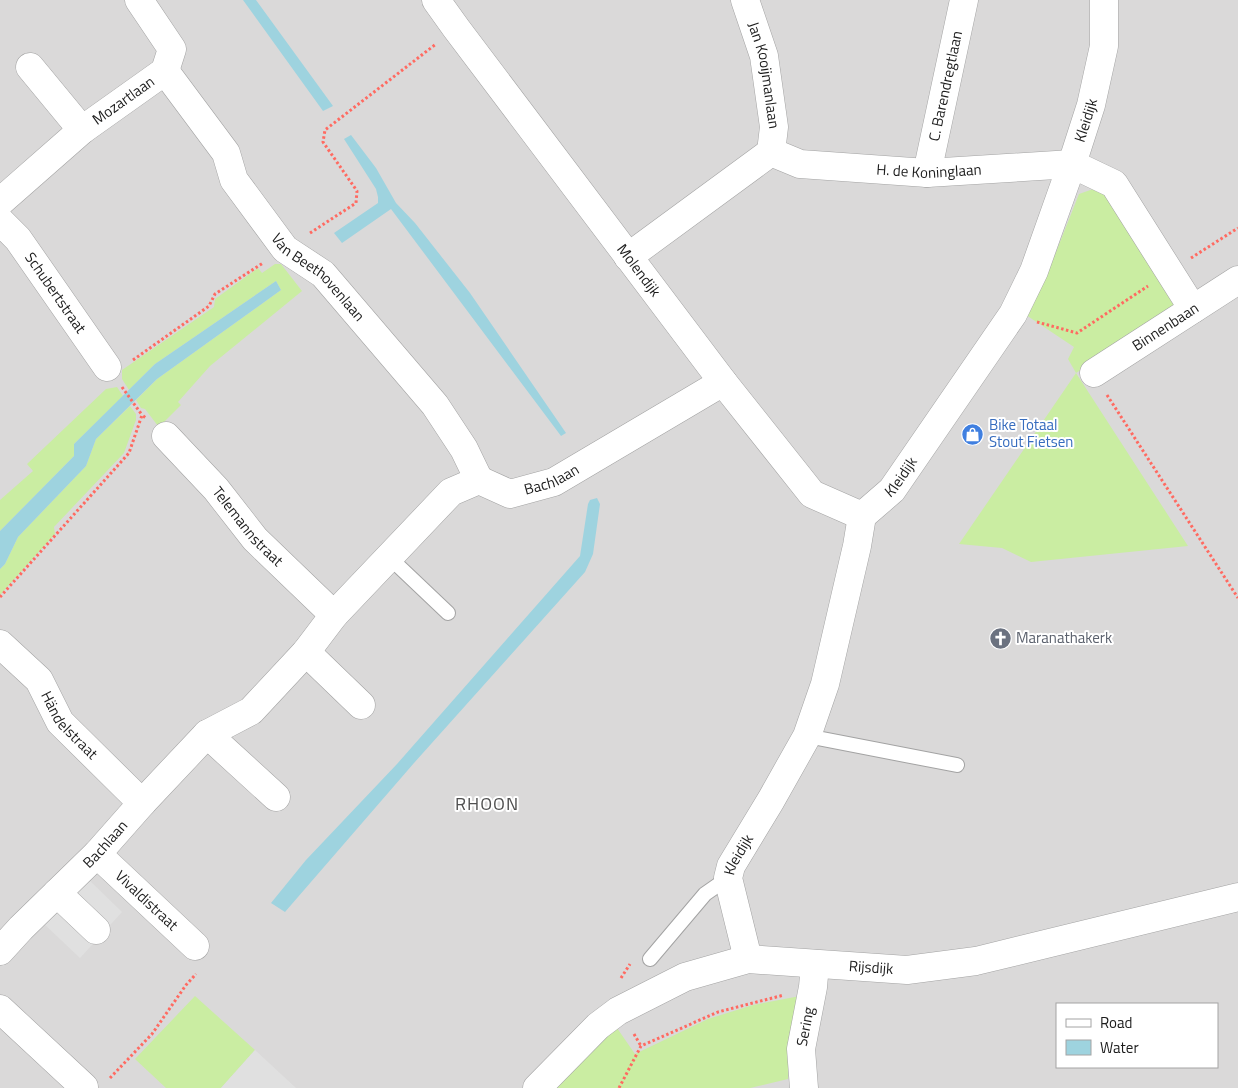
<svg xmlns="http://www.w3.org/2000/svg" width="1238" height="1088" viewBox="0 0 1238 1088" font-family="'Titillium Web',sans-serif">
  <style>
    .residential { fill: #dad9d9; fill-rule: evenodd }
    .grass { fill: #caeda2 }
    .parking { fill: #e0e0e0 }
    .water { fill: #9ed3df }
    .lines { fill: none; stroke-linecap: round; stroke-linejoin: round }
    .service-casing { stroke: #a3a3a3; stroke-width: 16 }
    .minor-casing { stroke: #a3a3a3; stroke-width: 29 }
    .tertiary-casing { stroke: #a3a3a3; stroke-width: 29 }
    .path { stroke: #ff6a61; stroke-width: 3; stroke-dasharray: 2.5 2.5; stroke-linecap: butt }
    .service { stroke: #fff; stroke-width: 14 }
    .minor { stroke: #fff; stroke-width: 28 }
    .tertiary { stroke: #fff; stroke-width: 28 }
    .labels { text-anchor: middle; stroke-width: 4; stroke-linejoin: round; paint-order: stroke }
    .street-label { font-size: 15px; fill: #1c1c1c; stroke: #fff }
    .shop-label { font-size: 15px; fill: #366cbe; stroke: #fff; text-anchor: start }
    .worship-label { font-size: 15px; fill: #5b616d; stroke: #fff; text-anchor: start }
    .quarter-label { font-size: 18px; letter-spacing: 1px; fill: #4f4f4f; stroke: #fff }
  </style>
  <rect width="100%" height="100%" fill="#eee9e1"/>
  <path class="residential" d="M 0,0 L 1238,0 L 1238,1088 L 0,1088 ZM 1057,1004 L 1217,1004 L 1217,1067 L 1057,1067 Z"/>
  <path class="grass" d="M 1096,188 L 1102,191 L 1111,202 L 1175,306 L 1137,335 L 1076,373 L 1188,546 L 1031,562 L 1002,548 L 959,544 L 1076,373 L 1068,359 L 1074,347 L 1026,315 L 1032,306 L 1056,252 L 1079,194 Z
    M 275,264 L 281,264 L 302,291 L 210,366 L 178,402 L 181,405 L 161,425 L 158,426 L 145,409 L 141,408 L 136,400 L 157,379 L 281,290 L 276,281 L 155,364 L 129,390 L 122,379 L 122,370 L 214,307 L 215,299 L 258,268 L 262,273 Z
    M 117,387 L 123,396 L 74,444 L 74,456 L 0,531 L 0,500 L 33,471 L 27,464 L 106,389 Z
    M 130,406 L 136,414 L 136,420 L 124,453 L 54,527 L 55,534 L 0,595 L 0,569 L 5,564 L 18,537 L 86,466 L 96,439 Z
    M 195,996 L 255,1050 L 221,1088 L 166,1088 L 135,1059 Z
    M 800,996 L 790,1051 L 788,1079 L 750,1088 L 553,1088 L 591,1048 L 617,1028 L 635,1054 L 708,1019 L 753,1005 Z"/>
  <path class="parking" d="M 88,879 L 122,912 L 80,958 L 42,922 Z
    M 255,1050 L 296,1088 L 221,1088 Z"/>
  <path class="water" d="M 243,0 L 256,0 L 333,106 L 323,111 Z
    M 351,135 L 376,168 L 396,203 L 415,223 L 470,293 L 566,433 L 561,436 L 391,209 L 342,243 L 334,233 L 378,203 L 378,197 L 376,189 L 344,139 Z
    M 276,281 L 281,290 L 157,379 L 96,439 L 86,466 L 18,537 L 5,564 L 0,569 L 0,531 L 74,456 L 74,444 L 155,364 Z
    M 597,498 L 600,504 L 593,554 L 585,572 L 414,763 L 285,912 L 271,903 L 306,860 L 397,764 L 580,556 L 588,504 L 590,500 Z"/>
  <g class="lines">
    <defs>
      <path id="service" d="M 389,557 L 448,613
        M 807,736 L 957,765
        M 650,959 L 705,894 L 728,878"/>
      <g id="minor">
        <path d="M 139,0 L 172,49 L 165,71"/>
        <path id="s1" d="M 436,0 L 456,28 L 723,382 L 812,494 L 862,516"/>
        <path id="s2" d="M 745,0 L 764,56 L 774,127 L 771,152"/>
        <path d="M 30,67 L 82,130"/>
        <path id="s3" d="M 165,71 L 226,153 L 234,180 L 285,249 L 323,274 L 435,405 L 464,449 L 479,480"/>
        <path id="s4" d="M 927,173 L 964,0"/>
        <path id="s5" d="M 0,202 L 82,130 L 165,71"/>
        <path id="s6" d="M 0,221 L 18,239 L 107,367"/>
        <path id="s7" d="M 628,257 L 771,152 L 800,164 L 927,173 L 1072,164 L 1114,184 L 1193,309"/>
        <path id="s8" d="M 1094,373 L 1238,280"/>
        <path id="s9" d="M 166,436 L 216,489 L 255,539 L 334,615"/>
        <path id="s10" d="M 0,644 L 39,680 L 60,722 L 142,803"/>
        <path d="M 306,652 L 361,705"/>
        <path d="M 207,734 L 276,797"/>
        <path id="s11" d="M 97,854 L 195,946"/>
        <path d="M 57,893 L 96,930"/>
        <path id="s12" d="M 0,951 L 21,928 L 97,854 L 142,803 L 207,734 L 251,711 L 306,652 L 334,615 L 451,492 L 479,480 L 510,494 L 554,482 L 723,382"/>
        <path id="s13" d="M 748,959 L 728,878 L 731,866 L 771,800 L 807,736 L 825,684 L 857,546 L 862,516 L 892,490 L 1013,314 L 1034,271 L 1072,164 L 1091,105 L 1104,46 L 1104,0"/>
        <path d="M 0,1009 L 84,1087"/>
        <path id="s14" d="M 804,1088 L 801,1049 L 813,987 L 815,964"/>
      </g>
      <g id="tertiary">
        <path id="s15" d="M 537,1088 L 598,1026 L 618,1011 L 685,977 L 748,959 L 907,970 L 976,961 L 1238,897"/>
      </g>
    </defs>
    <use href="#service" class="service-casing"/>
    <use href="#minor" class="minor-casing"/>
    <use href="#tertiary" class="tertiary-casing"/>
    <path class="path" d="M 310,233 L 356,203 L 357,191 L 323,142 L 325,130 L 436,44
      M 1191,258 L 1238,228
      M 1037,322 L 1077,333 L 1148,286
      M 133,360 L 209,306 L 215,294 L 263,263
      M 122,387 L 142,415
      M 1107,395 L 1238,598
      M 0,597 L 129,453 L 142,415 L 147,419
      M 621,978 L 630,964
      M 634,1034 L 641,1046
      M 110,1078 L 152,1034 L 186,985 L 196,974
      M 619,1088 L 641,1046 L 718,1012 L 784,995"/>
    <use href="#service" class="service"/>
    <use href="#minor" class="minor"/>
    <use href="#tertiary" class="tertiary"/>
  </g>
  <defs>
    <symbol id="shop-disc" viewBox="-11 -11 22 22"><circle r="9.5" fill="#3f7fe0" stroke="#fff"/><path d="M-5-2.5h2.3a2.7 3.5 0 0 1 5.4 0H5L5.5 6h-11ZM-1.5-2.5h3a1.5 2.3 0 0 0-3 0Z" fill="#fff"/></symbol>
    <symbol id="church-disc" viewBox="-11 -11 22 22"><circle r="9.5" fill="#6b7280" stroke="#fff"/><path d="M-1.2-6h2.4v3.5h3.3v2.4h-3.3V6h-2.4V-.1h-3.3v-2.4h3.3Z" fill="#fff"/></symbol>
  </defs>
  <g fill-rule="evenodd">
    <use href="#shop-disc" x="960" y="422" width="25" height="25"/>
    <use href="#church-disc" x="988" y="626" width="25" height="25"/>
  </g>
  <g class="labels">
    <g class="street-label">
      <text dy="5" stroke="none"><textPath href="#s2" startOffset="78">Jan Kooijmanlaan</textPath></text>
      <text dy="5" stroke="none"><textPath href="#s4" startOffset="89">C. Barendregtlaan</textPath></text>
      <text dy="5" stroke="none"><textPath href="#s5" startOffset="160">Mozartlaan</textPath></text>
      <text dy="5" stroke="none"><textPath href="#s13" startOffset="934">Kleidijk</textPath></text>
      <text dy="5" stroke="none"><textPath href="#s7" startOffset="338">H. de Koninglaan</textPath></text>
      <text dy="5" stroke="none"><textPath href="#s1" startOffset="338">Molendijk</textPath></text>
      <text dy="5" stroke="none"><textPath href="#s3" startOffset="260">Van Beethovenlaan</textPath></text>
      <text dy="5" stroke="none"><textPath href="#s6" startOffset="91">Schubertstraat</textPath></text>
      <text dy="5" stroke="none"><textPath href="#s8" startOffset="85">Binnenbaan</textPath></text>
      <text dy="5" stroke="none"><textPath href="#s13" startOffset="529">Kleidijk</textPath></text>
      <text dy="5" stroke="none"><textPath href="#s12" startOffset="755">Bachlaan</textPath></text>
      <text dy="5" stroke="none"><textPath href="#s9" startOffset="122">Telemannstraat</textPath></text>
      <text dy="5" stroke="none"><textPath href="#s10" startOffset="108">Händelstraat</textPath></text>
      <text dy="5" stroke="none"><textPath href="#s12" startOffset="150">Bachlaan</textPath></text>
      <text dy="5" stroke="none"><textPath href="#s13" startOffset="109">Kleidijk</textPath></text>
      <text dy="5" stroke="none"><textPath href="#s11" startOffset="68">Vivaldistraat</textPath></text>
      <text dy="5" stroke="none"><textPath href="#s15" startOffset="376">Rijsdijk</textPath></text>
      <text dy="5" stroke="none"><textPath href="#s14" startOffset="62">Sering</textPath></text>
    </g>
    <g class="shop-label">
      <text x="989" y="430">Bike Totaal<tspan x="989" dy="17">Stout Fietsen</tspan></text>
    </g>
    <g class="worship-label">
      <text x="1016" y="643">Maranathakerk</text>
    </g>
    <g class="quarter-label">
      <text x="487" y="810">RHOON</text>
    </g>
  </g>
  <rect x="1056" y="1003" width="162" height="65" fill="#ffffff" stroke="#a4a4a4"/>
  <rect x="1066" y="1019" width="25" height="8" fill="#ffffff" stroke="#a4a4a4"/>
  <text x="1100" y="1028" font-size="15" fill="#1c1c1c">Road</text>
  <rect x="1066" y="1040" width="25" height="15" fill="#9ed3df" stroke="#a4a4a4"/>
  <text x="1100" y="1053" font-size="15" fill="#1c1c1c">Water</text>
</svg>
